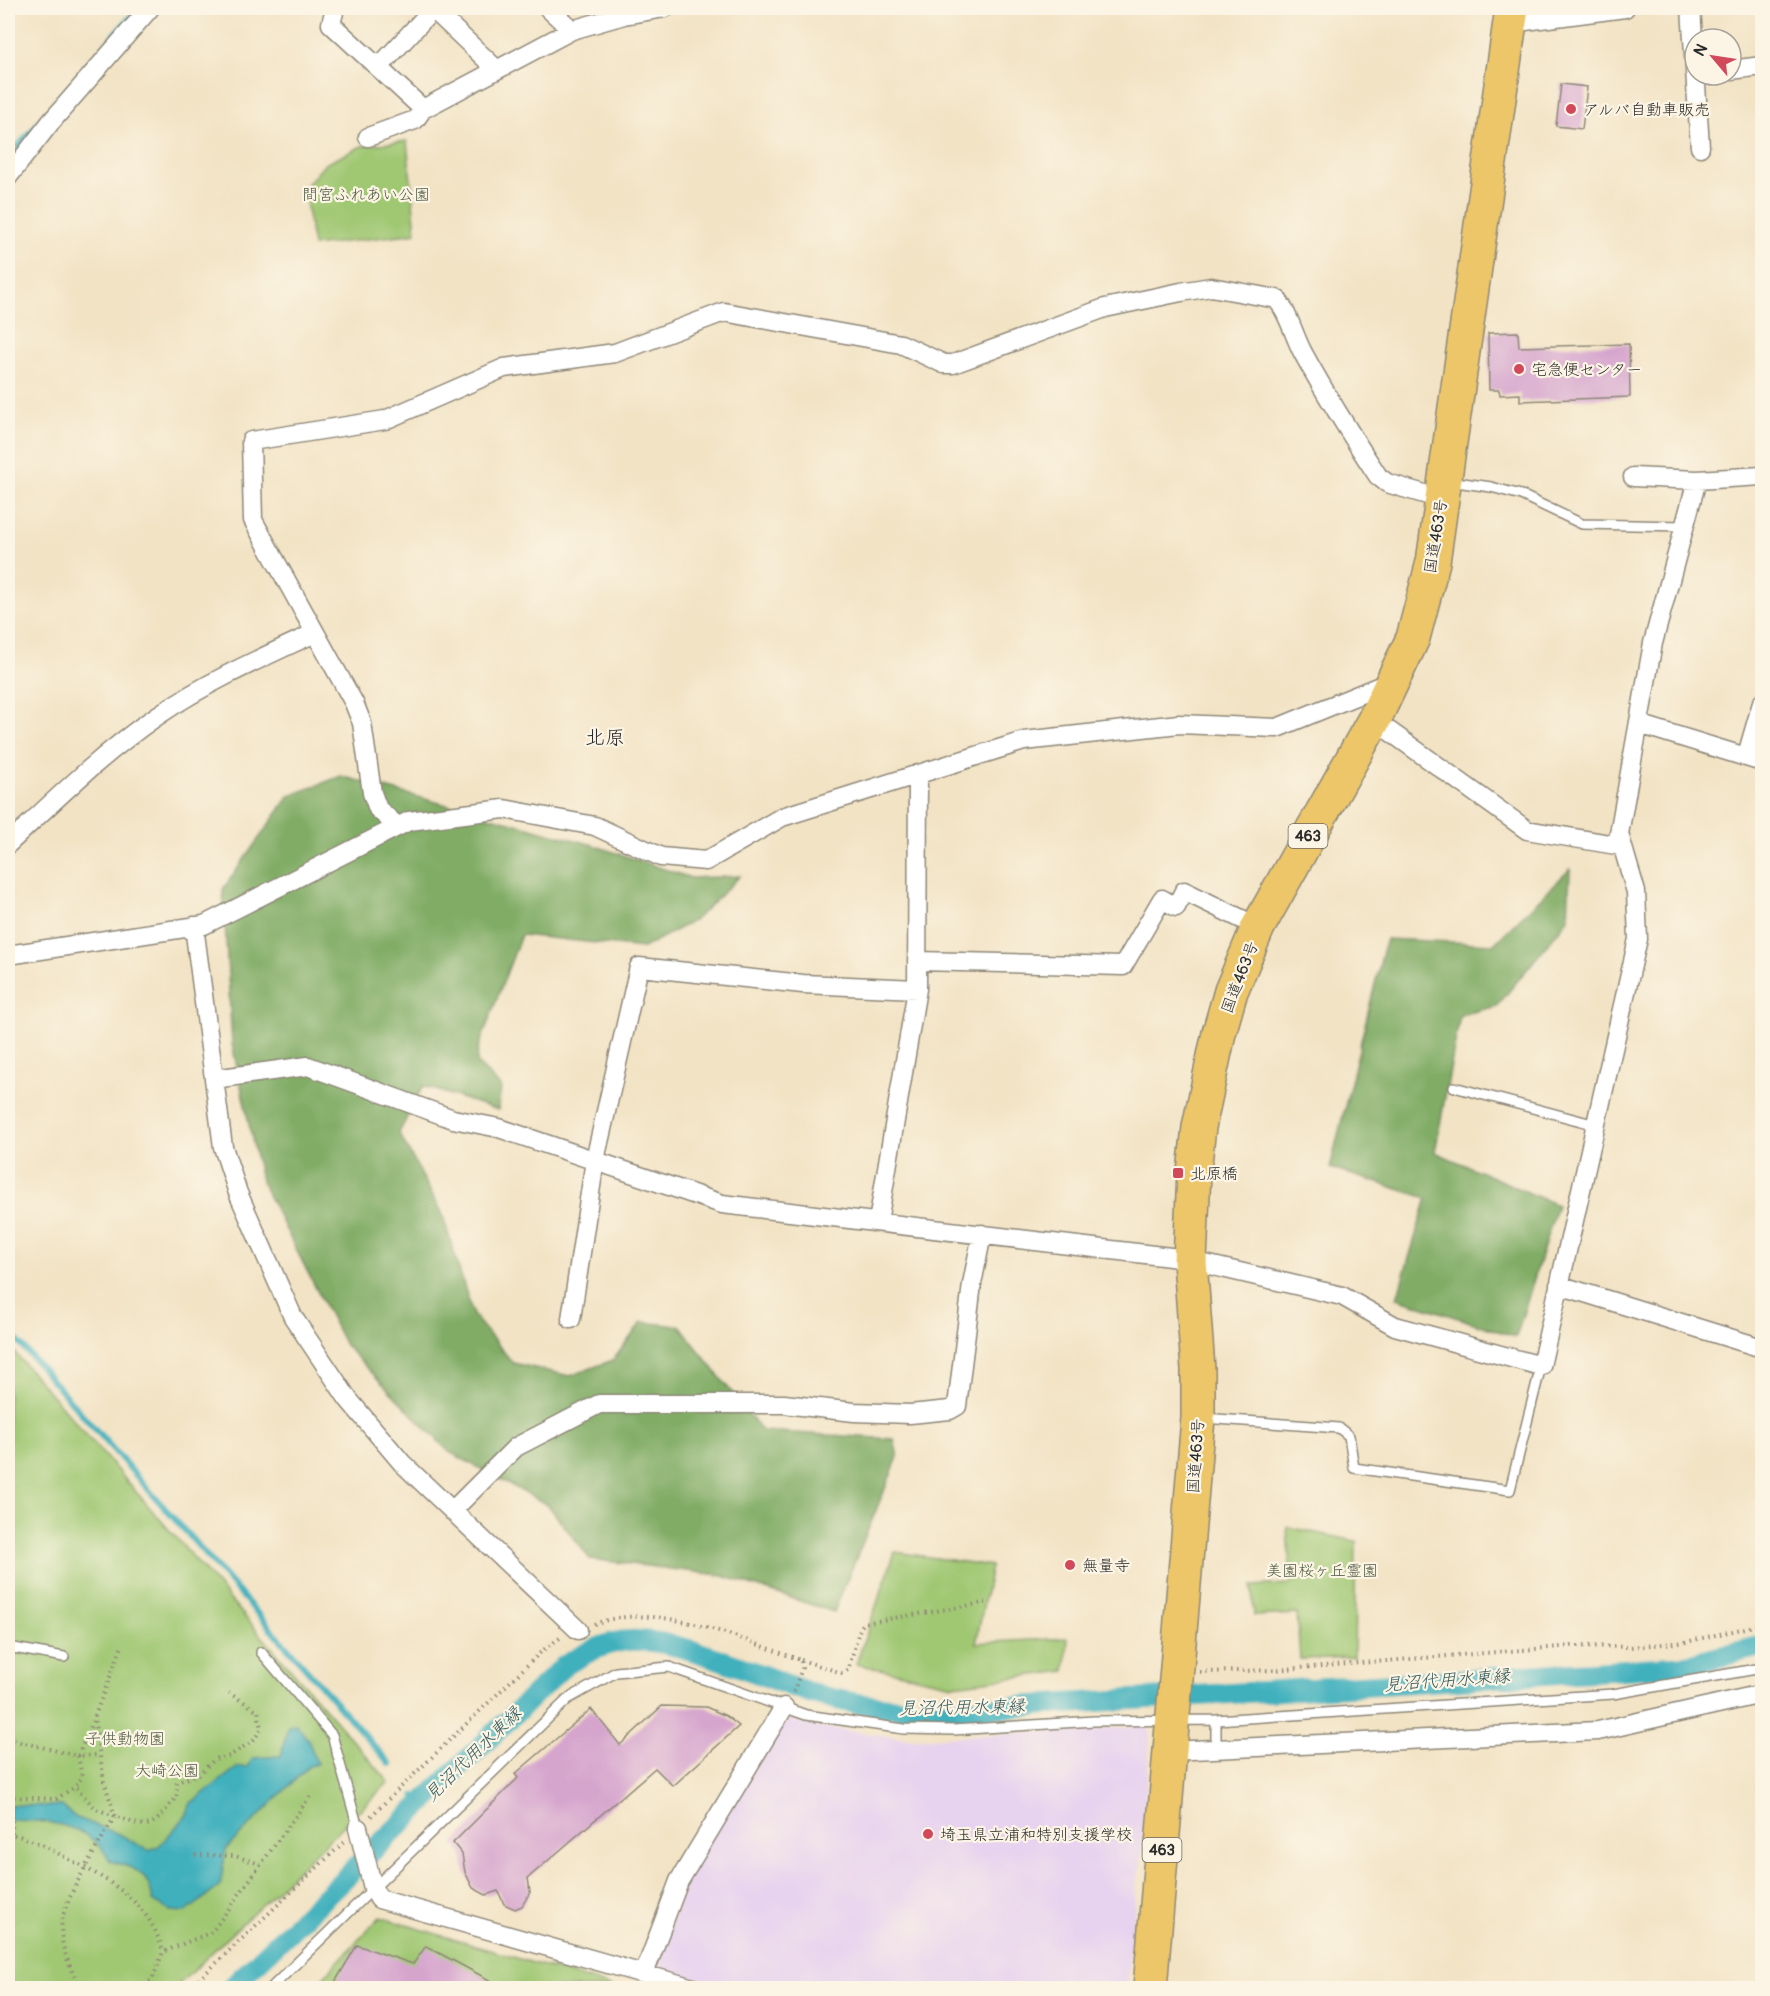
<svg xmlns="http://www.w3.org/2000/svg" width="1770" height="1996" viewBox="0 0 1770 1996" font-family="Pangolin,'Klee One',sans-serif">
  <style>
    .built { fill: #e7d2ef }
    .green { fill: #a0c873; stroke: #667a4f; stroke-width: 1.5 }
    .forest { fill: #80ac65; stroke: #566c48; stroke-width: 1.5 }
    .water { fill: #41b0bd; stroke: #366e74; stroke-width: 1.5 }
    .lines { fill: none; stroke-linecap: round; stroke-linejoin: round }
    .stream { stroke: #41b0bd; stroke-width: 6 }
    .canal { stroke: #41b0bd; stroke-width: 21 }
    .building { fill: #d6a5ce }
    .lane-casing { stroke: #8e8778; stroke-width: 12 }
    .street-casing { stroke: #8e8778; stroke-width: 21 }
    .highway-casing { stroke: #8e8778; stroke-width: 36 }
    .path { stroke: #8e8778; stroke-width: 4; stroke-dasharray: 1.5 4.5; stroke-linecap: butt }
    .lane { stroke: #fff; stroke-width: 9 }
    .street { stroke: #fff; stroke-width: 18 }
    .highway { stroke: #ecc669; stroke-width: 33 }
    .poi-dot { fill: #d1495b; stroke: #fcf5e5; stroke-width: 2 }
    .labels { text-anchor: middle; stroke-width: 4.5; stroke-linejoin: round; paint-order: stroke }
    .shield { fill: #fcf5e5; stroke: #6a6863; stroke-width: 1.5 }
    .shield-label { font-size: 15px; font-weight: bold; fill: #2b2b2b }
    .poi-label { font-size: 16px; fill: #2b2b2b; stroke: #fcf5e5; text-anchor: start }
    .park-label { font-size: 16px; fill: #4e5a41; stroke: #fcf5e5 }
    .street-label { font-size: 16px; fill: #2b2b2b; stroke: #fcf5e5 }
    .water-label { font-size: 18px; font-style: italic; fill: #335a5e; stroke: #fcf5e5 }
    .quarter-label { font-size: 20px; fill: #2b2b2b; stroke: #fcf5e5 }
  </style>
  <rect width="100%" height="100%" fill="#fcf5e5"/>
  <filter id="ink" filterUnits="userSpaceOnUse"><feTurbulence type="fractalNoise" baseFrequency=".0167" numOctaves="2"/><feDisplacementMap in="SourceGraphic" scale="12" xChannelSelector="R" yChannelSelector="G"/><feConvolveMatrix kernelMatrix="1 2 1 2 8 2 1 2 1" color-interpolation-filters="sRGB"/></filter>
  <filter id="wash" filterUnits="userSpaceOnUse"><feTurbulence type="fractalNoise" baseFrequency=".008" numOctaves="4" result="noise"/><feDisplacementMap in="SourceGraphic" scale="24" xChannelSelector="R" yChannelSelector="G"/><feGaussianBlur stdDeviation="1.35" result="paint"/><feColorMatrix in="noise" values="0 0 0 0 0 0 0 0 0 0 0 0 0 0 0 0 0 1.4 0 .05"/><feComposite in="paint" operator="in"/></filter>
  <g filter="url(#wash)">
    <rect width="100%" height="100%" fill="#f2e3c5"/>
    <path class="built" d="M 791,1719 L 813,1726 L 911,1739 L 1146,1726 L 1150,1734 L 1140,1870 L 1137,1877 L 1127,1988 L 726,1988 L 663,1970 L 658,1960 L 688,1877 L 782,1723 Z"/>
    <path class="green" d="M 407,141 L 416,233 L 313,246 L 304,188 L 325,164 L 362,146 Z
      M 8,1345 L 389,1782 L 175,1988 L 8,1988 Z
      M 1287,1527 L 1356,1541 L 1354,1657 L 1300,1659 L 1297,1614 L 1254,1616 L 1252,1586 L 1291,1584 Z
      M 895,1552 L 991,1566 L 976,1643 L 1068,1638 L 1065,1671 L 953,1685 L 856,1664 Z
      M 380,1917 L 616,1988 L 313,1988 Z"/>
    <path class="forest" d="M 341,776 L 590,844 L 691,878 L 740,876 L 695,920 L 643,948 L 521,935 L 478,1049 L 477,1063 L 501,1087 L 498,1110 L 423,1086 L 399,1133 L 442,1213 L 473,1315 L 513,1363 L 570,1376 L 613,1360 L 642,1322 L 680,1326 L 762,1431 L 894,1439 L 898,1457 L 834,1612 L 720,1575 L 590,1559 L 548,1505 L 449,1452 L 345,1345 L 261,1181 L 232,1044 L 223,889 L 289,796 Z
      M 1570,869 L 1568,919 L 1497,1006 L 1460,1015 L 1435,1152 L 1557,1205 L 1516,1337 L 1397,1298 L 1427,1198 L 1330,1168 L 1386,939 L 1494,944 Z"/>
    <path class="water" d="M 296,1724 L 309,1741 L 317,1764 L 309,1766 L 226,1849 L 220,1886 L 186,1912 L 170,1911 L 153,1901 C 149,1872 136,1868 110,1861 C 91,1823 45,1820 8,1820 L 8,1805 L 62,1806 L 75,1817 L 121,1835 L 149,1851 L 159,1846 L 186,1816 L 191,1803 L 238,1767 L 248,1767 L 253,1758 L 281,1756 L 288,1726 Z"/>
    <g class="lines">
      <path class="stream" d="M 8,158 L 138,8
        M 8,1330 L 390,1764
        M 415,1796 L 422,1804"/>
      <path class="canal" d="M 231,1988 L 564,1666 C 583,1655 601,1644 623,1641 C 672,1634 761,1677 811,1693 C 854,1706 899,1709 943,1711 L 1682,1666 L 1762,1646"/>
    </g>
    <g id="blocks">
      <path class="building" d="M 1561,84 L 1587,87 L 1582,129 L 1556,126 Z
        M 1518,332 L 1519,347 L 1629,344 L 1630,397 L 1520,401 L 1520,394 L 1500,395 L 1499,390 L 1489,390 L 1488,333 Z
        M 662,1706 L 706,1707 L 726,1716 L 739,1726 L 673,1786 L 655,1768 L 528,1878 L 530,1892 L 522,1906 L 515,1909 L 504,1904 L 498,1891 L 486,1895 L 473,1888 L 465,1872 L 462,1854 L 453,1843 L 518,1778 L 515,1774 L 591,1709 L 620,1745 Z
        M 357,1945 L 413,1964 L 426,1946 L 506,1989 L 347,1989 L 335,1982 Z"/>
    </g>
  </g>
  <g filter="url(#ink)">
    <use href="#blocks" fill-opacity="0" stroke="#8e8778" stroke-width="1.5"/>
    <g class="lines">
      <defs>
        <path id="lane" d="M 1449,481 L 1491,487 L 1521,495 L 1582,524 L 1684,526
          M 1454,1087 L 1596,1125
          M 1203,1418 L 1339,1428 L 1349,1436 L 1354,1468 L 1510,1490 L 1541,1366
          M 8,1647 L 64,1657
          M 261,1652 L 332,1735 L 358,1828
          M 1216,1720 L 1216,1749
          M 271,1988 L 568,1699 L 616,1672 L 669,1667 L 806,1715 L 904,1729 L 953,1730 L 1094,1721 L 1216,1720 L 1613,1694 L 1762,1668"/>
        <path id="street" d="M 335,8 L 331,24 L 423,109
          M 548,8 L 572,30
          M 1691,8 L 1700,147
          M 433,9 L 495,68
          M 1511,23 L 1625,8
          M 380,66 L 434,8
          M 1731,70 L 1762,66
          M 368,137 L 415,120 L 423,109 L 572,30 L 624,15 L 665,8
          M 8,177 L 50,123 L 150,8
          M 1633,477 L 1697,480 L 1762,476
          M 1374,720 L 1527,830 L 1622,846
          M 1639,724 L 1762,762
          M 1747,755 L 1762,703
          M 396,825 L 378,809 L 372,793 L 362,723 L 354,703 L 253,520 L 251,441 L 385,420 L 504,368 L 615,353 L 724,312 L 901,344 L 944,364 L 953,364 L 1105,308 L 1181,292 L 1211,287 L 1277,299 C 1290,316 1293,334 1303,353 C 1326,395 1351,435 1378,476 L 1387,483 L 1441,499
          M 8,844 C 56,799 103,753 157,716 C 207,682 261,658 315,633
          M 194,926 L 223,1147 L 238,1193 L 293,1317 L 348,1399 L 402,1463 L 578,1630
          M 8,955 L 204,925 L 409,821 L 504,809 L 595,826 L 661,857 L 706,861 L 782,817 L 1024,741 L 1179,724 L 1277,728 L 1392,681
          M 917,961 L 1123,966 L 1162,899 L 1176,907 L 1184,891 L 1258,927
          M 214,1079 L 308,1066 L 453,1119 L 499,1128 L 722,1204 L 1179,1258 L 1342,1296 L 1395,1326 L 1541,1366 L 1638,939 L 1636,892 L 1619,834 L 1653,643 L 1697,480
          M 878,1222 L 917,989 L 918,774
          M 1559,1285 L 1762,1348
          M 571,1319 L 595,1160 L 639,967 L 803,984 L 917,989
          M 452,1511 L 516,1447 L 599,1404 L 784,1404 L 854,1412 L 910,1414 L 950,1410 L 957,1406 L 972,1284 L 982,1234
          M 1170,1751 L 1598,1731 L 1762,1694
          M 358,1828 L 373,1888 L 379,1899 L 693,1988
          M 644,1974 L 679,1881 L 784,1707"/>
        <path id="highway" d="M 1150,1988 L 1198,1418 L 1198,1369 L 1190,1261 L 1194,1172 L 1199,1127 L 1219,1033 L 1231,991 L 1258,927 L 1374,720 L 1413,638 L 1433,562 L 1512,8"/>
      </defs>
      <use href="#lane" class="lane-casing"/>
      <use href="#street" class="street-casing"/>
      <use href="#highway" class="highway-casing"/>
      <path class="path" d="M 594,1624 C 659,1600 739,1639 801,1660 L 802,1668 L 793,1694
        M 801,1660 L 842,1673 L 848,1670 L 860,1628 L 864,1623 L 989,1602
        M 1200,1672 L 1274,1670 L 1572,1646 L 1630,1647 L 1686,1642 L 1762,1624
        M 93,1721 L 78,1756 L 99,1755
        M 8,1739 L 78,1756 L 82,1777 L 75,1787
        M 8,1797 L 56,1799 L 75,1787 L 96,1809 L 115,1816
        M 115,1816 L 104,1781 L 94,1718 L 122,1646
        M 371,1816 L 542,1651 L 560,1638
        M 8,1834 C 27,1836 46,1847 63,1856 C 108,1880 149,1899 163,1952
        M 12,1834 L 12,1796
        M 195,1855 L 235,1856 L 260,1864
        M 80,1988 C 71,1968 58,1945 62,1921 C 66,1895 101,1841 115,1816 C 139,1824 148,1833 165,1811 C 177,1795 176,1804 177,1782 L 199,1774 L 215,1759 L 230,1756 L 254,1740 L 261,1729 L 258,1711 L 229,1693
        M 139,1988 L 152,1980 L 163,1952 L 212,1932 L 311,1795
        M 190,1988 L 344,1842"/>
      <use href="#lane" class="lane"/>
      <use href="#street" class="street"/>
      <use href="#highway" class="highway"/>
    </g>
  </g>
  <g class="poi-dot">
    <circle cx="1571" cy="109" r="6"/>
    <circle cx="1519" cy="369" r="6"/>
    <rect x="1172" y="1167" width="12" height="12" rx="3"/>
    <circle cx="1070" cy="1565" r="6"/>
    <circle cx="928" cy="1834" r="6"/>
  </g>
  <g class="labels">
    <g class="shield">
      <rect x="1288.5" y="824" width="39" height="24" rx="4.5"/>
      <rect x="1142.5" y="1838" width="39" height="24" rx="4.5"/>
    </g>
    <g class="shield-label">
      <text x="1308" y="841">463</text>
      <text x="1162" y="1855">463</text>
    </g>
    <g class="poi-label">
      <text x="1583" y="115">アルバ自動車販売</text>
      <text x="1531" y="375">宅急便センター</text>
      <text x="1190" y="1179">北原橋</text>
      <text x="1082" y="1571">無量寺</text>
      <text x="940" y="1840">埼玉県立浦和特別支援学校</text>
    </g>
    <g class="park-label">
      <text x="366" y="200">間宮ふれあい公園</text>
      <text x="1322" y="1576">美園桜ヶ丘霊園</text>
      <text x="125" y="1744">子供動物園</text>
      <text x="167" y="1776">大崎公園</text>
    </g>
    <g class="street-label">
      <text transform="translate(1435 536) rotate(-81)" y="6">国道463号</text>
      <text transform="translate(1239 977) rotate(-69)" y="6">国道463号</text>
      <text transform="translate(1195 1456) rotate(-86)" y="6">国道463号</text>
    </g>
    <g class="water-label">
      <text transform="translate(1447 1680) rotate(-4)" y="6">見沼代用水東縁</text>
      <text transform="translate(962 1707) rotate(-1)" y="6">見沼代用水東縁</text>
      <text transform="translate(473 1754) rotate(-44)" y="6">見沼代用水東縁</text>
    </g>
    <g class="quarter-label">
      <text x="605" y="744">北原</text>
    </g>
  </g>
  <rect width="1770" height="1996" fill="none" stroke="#fcf5e5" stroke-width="30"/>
  <g transform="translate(1713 57) rotate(299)"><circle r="28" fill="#fcf5e5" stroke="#a8a49b" stroke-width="1.5"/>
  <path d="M0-4.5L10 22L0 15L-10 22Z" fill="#d1495b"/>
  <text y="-9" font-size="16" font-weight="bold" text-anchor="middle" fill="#2b2b2b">N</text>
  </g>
</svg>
